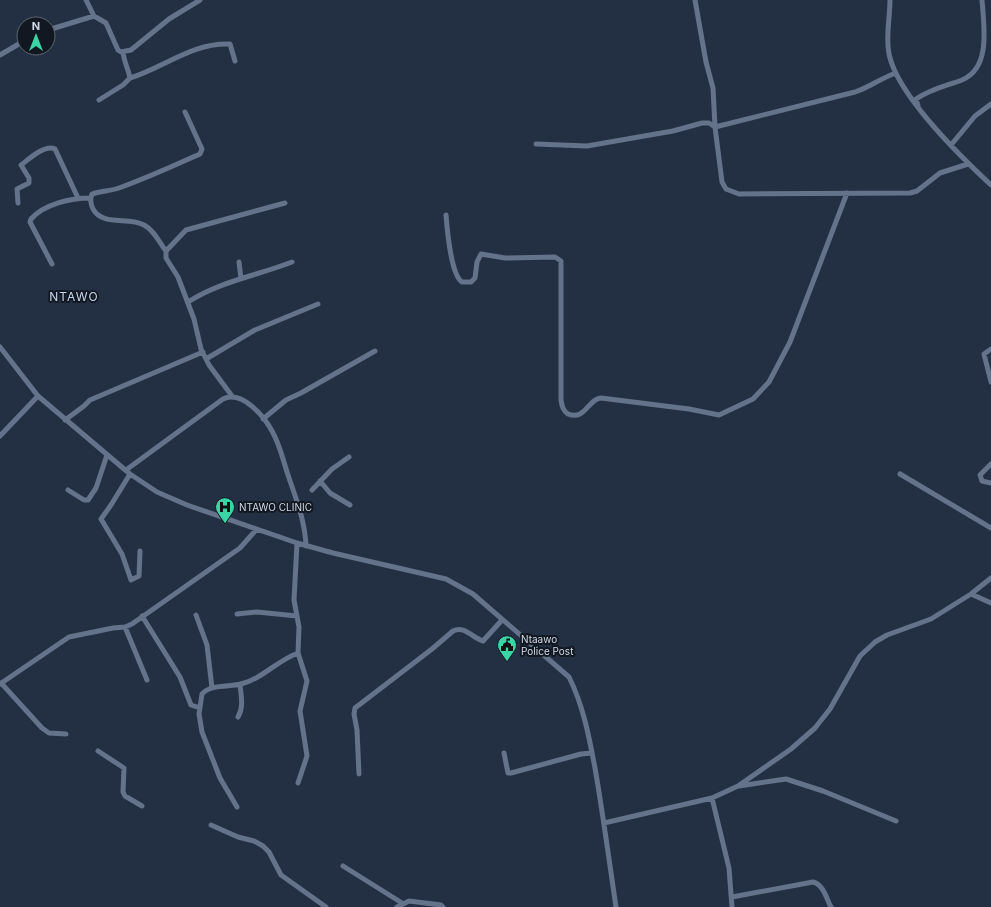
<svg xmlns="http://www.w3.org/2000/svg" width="991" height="907" viewBox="0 0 991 907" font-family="Inter,sans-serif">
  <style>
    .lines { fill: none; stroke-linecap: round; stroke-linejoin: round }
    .minor { stroke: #64738a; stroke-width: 5 }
    .labels { text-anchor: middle; stroke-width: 4; stroke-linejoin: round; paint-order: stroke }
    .poi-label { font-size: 10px; fill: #cfd8e5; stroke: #121821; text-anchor: start }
    .quarter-label { font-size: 12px; letter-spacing: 1px; fill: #c5d5ef; stroke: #121821 }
  </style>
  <rect width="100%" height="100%" fill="#233044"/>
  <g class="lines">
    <path class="minor" d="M 86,0 L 94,16 L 106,23 L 118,50 L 121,52 L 131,50 L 169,19 L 200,0
      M 695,0 L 706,62 L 713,88 L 715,127 L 722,182 L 726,189 L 739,194 L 910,193 L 917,191 L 940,173 L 968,164
      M 890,0 C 890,18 885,40 890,58 C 901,98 960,156 991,185
      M 48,30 L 94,16
      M 0,55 L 24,41
      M 130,78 C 163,68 193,42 230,44 L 235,61
      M 99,100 L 123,85 L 130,78 C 128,68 124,62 123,52
      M 918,106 L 916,99 C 931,89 946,86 962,80 C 991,68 984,27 982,0
      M 536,144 L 587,146 L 673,131 L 702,123 L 709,123 L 715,127 L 855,92 C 870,87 881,78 896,73
      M 951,145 L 975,116 L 991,104
      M 18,203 L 17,189 L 29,183 L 29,178 L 21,165 C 29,159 45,144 55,149 L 78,198
      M 446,215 C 447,228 451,275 462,282 L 471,282 L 475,278 L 477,262 L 481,254 L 505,258 L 555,257 L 561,261 L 561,400 C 562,406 563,411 568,414 C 585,421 588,399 601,398 L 689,409 L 719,415 L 753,399 L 769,382 L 790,342 L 847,193
      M 166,251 C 159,242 154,230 144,225 C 129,216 103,227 93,209 C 91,205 90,199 92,194 C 101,191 110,191 119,188 C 147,178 173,166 200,154 L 202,149 L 185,112
      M 239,262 L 241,279
      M 52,264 L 30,222 L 31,219 C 44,204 71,198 90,198
      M 188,302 C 221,281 256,276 292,262
      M 0,347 L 38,396 L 130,474 L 157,492 L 187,505 L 297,543 L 333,553 L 446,579 L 473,594 L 569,677 C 583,705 589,736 595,768 C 603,814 609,860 616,907
      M 991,349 L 984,354 L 991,382
      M 206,359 L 255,330 L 318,304
      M 232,396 L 209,365 L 201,349 L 194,319 L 178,277 L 166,258 L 166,251 L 186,230 L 285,203
      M 263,419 L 286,400 L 301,393 L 375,351
      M 65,420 L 84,406 L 90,400 L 203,352
      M 0,436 L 38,396
      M 991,464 L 980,475 L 982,481 L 991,483
      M 126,470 L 223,399 C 242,390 264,416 272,431 C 280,445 283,460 288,475 C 296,499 305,520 306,546
      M 130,474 L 111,505 L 101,519 L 122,554 L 131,580 L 139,576 L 140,551
      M 900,474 L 991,528
      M 320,481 L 330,493 L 350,505
      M 68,490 L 84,500 L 88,500 L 96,488 L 107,455
      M 312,490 L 332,469 L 349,457
      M 297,543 L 294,600 L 299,627 L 298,653 L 307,681 L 300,711 L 307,756 L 298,783
      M 971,594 L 991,603
      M 237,614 L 257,612 L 297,616
      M 196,615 L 207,645 L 212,688
      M 142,616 L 180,677 L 191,705 L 200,708
      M 125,627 L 147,680
      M 1,683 L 42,728 L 49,733 L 66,734
      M 0,684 L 69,637 L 113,628 L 125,627 L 132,624 L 240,548 L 256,530
      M 238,717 C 244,707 241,696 240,684
      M 98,751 L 124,768 L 123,792 L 125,796 L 142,806
      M 504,753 L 508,773 L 511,773 L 581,754 L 592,753
      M 359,774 L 357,730 L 354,714 L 355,708 L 432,649 L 453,631 C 465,625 472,638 483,641 L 502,620
      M 739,786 L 786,779 L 823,791 L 896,821
      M 712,798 L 729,868 L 732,907
      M 237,807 L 220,778 L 202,732 L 199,714 L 202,694 C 210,684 230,687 241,684 C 262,679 278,660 298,653
      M 604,823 L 712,798 L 738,786 L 791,749 L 815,728 L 830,709 L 860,656 L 875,642 L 887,635 L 931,619 L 971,594 L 991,578
      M 211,825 L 238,837 L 254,841 L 263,846 L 269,852 L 281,875 L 326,907
      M 343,866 L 402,903
      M 732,897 L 813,882 C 824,885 826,898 831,907
      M 397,907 L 409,901 L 441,905 L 443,907"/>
  </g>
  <defs>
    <symbol id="hospital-pin" viewBox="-11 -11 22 30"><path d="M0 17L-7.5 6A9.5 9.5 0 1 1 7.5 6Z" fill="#3ad4a5" stroke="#121821"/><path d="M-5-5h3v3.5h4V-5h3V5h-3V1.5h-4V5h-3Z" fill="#111"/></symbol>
    <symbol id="civic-pin" viewBox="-11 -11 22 30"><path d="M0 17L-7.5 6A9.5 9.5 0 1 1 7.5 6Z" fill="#3ad4a5" stroke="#121821"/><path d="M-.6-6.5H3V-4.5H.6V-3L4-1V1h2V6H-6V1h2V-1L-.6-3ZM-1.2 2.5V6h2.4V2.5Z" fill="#111"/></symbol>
  </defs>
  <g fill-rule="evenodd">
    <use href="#hospital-pin" x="214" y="496" width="22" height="30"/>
    <use href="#civic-pin" x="496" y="634" width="22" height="30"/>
  </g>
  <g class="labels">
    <g class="poi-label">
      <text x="239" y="511">NTAWO CLINIC</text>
      <text x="521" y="643">Ntaawo<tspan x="521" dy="12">Police Post</tspan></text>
    </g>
    <g class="quarter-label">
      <text x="74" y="301">NTAWO</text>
    </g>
  </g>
  <g transform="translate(36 36)"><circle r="19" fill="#121821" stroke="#5e656f"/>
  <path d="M0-3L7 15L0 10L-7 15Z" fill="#3ad4a5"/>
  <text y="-6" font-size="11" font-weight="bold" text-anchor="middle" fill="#cfd8e5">N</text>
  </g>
</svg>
